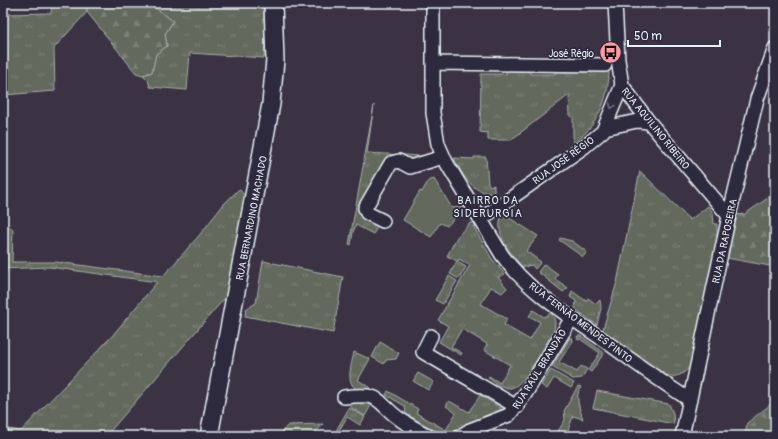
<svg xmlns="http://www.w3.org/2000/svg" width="778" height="439" viewBox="0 0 778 439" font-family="Pangolin,sans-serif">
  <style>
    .grass { fill: url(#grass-tufts); stroke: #a6aeaa }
    .forest { fill: url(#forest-firs); stroke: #a6aeaa }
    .park { fill: #646a5d; stroke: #a6aeaa }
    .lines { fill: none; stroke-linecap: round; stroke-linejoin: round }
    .minor-casing { stroke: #e8f1f8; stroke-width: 16 }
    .major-casing { stroke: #e8f1f8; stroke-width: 20 }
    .minor { stroke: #2f2a3d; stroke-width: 13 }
    .major { stroke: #2f2a3d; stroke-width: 17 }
    .oneway { stroke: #70707e }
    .labels { text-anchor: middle; stroke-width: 3.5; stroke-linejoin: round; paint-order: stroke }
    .poi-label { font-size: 10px; fill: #e8f1f8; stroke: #2f2a3d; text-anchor: end }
    .street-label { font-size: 10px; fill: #e8f1f8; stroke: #2f2a3d }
    .neighbourhood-label { font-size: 11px; letter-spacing: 1px; fill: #e8f1f8; stroke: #2f2a3d }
  </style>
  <defs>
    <pattern id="grass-tufts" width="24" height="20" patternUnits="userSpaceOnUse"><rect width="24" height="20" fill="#646a5d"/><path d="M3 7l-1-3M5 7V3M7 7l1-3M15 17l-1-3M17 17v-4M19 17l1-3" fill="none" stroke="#7a8075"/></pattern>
    <pattern id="forest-firs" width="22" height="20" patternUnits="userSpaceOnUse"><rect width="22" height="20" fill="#646a5d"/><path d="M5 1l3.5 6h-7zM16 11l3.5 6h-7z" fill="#7a8075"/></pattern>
  </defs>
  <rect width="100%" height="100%" fill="#3b3343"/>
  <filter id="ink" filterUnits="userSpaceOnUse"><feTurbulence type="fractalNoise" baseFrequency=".025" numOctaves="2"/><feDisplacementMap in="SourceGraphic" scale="8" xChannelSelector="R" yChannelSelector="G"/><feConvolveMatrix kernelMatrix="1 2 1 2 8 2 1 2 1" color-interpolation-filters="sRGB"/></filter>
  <g filter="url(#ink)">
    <path class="grass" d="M 52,3 L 87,3 L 87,12 L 54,48 L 55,91 L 3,95 L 3,14 L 51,13 Z
      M 149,3 L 187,3 L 191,5 L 191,3 L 263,3 L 265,32 L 264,58 L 190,53 L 187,90 L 150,87 L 148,80 L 143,75 L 152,72 L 156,54 L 167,46 L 165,34 L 173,21 Z
      M 506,69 L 530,69 L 530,74 L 555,74 L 555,70 L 609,70 C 609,100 597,126 573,144 L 573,117 L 570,116 L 569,95 L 511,140 L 488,140 L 488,133 L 480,132 L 481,74 L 506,74 Z
      M 374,105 L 367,153 L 423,156 L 424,158 L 410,162 L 400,157 L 362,208 L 373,221 L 371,225 L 377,228 L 373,234 L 356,225 L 353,232 L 351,245 L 349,244 Z
      M 474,157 L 486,157 L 488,183 L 490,186 L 494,185 L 494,194 C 472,193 463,176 454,158 L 474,159 Z
      M 640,171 L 690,220 L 708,206 L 713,213 L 714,224 L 717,224 L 717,246 L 692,363 C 688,371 679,378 670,376 C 652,374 617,343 602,332 L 617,282 Z
      M 239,189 L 245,196 L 226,300 L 223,300 L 106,436 L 3,436 L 3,428 L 21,431 L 112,336 L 157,282 L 49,267 L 3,269 L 3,227 L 10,227 L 13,229 L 12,262 L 56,262 L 163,276 L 197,238 L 224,204 Z
      M 503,214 L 538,236 L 526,251 L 541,262 L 535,269 L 532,265 L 523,267 C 511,256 492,231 503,214 Z
      M 471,222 L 492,259 L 505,274 L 498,277 L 507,288 L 502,293 L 491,287 L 481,304 L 507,319 L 504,325 L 530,340 L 540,322 L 529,316 L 533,310 L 544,317 L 551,313 C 556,320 556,325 553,332 C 545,344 524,388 510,388 C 502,388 494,382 488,378 L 489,376 L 500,383 L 510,365 L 484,350 L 487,344 L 462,329 L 451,347 L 462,353 L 461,355 L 439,342 L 448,326 L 438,320 L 470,265 L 459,259 L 458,262 L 466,267 L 459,279 L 450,274 L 457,261 L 447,256 L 457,237 Z
      M 560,238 L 572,241 L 587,252 L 583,257 L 559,240 Z
      M 263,261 L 343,277 L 333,333 L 245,316 L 246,309 L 256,303 Z
      M 544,264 L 558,274 L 555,279 L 568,288 L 563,292 L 538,272 Z
      M 449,276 L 457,281 L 443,304 L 435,300 Z
      M 572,291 L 586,301 L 588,298 L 596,304 L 600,300 L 601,308 L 597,325 L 575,309 L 576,301 L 570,297 Z
      M 577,336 L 581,336 L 604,353 L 591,372 L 588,370 L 600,353 L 580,339 L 578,340 Z
      M 572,337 L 573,341 L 559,362 L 577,372 L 581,366 L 587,369 L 582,378 L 573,379 L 552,367 L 569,339 Z
      M 380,342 L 399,353 L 396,359 L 386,360 L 384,364 L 372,357 Z
      M 354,352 L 370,359 L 358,380 L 371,388 L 370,390 L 358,390 C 344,383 352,364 354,352 Z
      M 551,370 L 574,383 L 571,388 L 554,378 L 547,389 L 541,385 Z
      M 418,373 L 434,382 L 428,390 L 413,381 Z
      M 578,386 L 581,387 C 574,396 580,409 583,419 L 573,416 L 566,436 L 555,436 L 565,420 L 564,411 Z
      M 388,391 L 418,409 L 416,413 L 446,430 L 456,413 L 446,406 L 449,401 L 469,412 L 480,395 L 502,409 L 465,424 L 450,436 L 445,436 L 406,414 L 405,406 L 386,395 Z
      M 597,391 L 669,404 L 673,413 L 674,424 L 593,408 Z
      M 354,402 L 373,402 L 365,416 L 350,407 Z
      M 349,408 L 365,417 L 360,425 L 347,417 L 336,436 L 333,436 Z
      M 323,424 C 314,438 298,436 282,436 L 282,432 L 288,425 Z"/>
    <path class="forest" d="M 87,3 L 149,3 L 173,21 L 165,34 L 167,46 L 156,54 L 152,72 L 143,75 L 136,73 L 87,12 Z
      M 775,193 L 775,267 L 727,258 L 736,215 L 745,214 Z
      M 775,401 L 775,436 L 745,436 L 747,423 Z"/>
    <path class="park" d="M 434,179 L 452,208 L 462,207 L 464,209 L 447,226 L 440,223 L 431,237 L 403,220 L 420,191 L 422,192 L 428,181 Z"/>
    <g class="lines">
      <defs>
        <path id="minor" d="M 433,3 L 433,113 L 438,144 L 446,162 L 502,255 C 530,294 574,319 612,346 C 638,365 663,383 690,400
          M 615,3 L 618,60 L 622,85 L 649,122 L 729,216
          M 433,63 L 605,65
          M 605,128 L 637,121 L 649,122
          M 481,219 L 584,147 L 603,131 L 622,85
          M 383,221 L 367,213 L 365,208 L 391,163 L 399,161 L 410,167 L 443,157
          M 431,336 L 423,352 L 517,407
          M 344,397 C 384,392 374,401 401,420 C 410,426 420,431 428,436
          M 461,436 L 470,430 L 509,415 L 525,394 L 572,318
          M 682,436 L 729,216 L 757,99 L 775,48"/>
        <path id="major" d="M 209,436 L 271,104 L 275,60 L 273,3"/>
      </defs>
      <use href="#minor" class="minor-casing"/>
      <use href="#major" class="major-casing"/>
      <use href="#minor" class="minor"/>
      <use href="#major" class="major"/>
    </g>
    <defs><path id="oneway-chevron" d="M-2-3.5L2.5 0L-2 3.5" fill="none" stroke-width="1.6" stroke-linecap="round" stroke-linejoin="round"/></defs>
    <use class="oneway" href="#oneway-chevron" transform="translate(612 106) rotate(110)"/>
  </g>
  <defs>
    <symbol id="bus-disc" viewBox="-11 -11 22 22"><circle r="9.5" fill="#ff9aa2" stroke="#2f2a3d"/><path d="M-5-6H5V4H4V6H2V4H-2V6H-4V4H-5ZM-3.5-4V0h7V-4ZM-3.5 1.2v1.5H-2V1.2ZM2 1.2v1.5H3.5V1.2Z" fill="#111"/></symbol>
  </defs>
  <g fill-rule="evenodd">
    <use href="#bus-disc" x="598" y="40" width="25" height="25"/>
  </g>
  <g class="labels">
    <g class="poi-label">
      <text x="594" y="57">José Régio</text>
    </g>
    <g class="street-label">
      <text transform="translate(656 128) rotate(51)" y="4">RUA AQUILINO RIBEIRO</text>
      <text transform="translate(563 160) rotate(-36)" y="4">RUA JOSÉ RÉGIO</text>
      <text transform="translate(251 218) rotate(-79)" y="4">RUA BERNARDINO MACHADO</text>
      <text transform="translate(724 241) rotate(-78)" y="4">RUA DA RAPOSEIRA</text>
      <text transform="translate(581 322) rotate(37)" y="4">RUA FERNÃO MENDES PINTO</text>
      <text transform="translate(539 369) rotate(-58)" y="4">RUA RAUL BRANDÃO</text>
    </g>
    <g class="neighbourhood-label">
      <text x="488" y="204">BAIRRO DA<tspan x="488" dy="13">SIDERURGIA</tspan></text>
    </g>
  </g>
  <rect width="778" height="439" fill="none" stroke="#2f2a3d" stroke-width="16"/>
  <rect x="8" y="8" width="762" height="423" fill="none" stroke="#e8f1f8" stroke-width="1.5" filter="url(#ink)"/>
  <path d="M628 40v6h92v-6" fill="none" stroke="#e8f1f8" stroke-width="2"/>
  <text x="634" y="40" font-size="12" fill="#e8f1f8" stroke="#2f2a3d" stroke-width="3" paint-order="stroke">50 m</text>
</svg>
